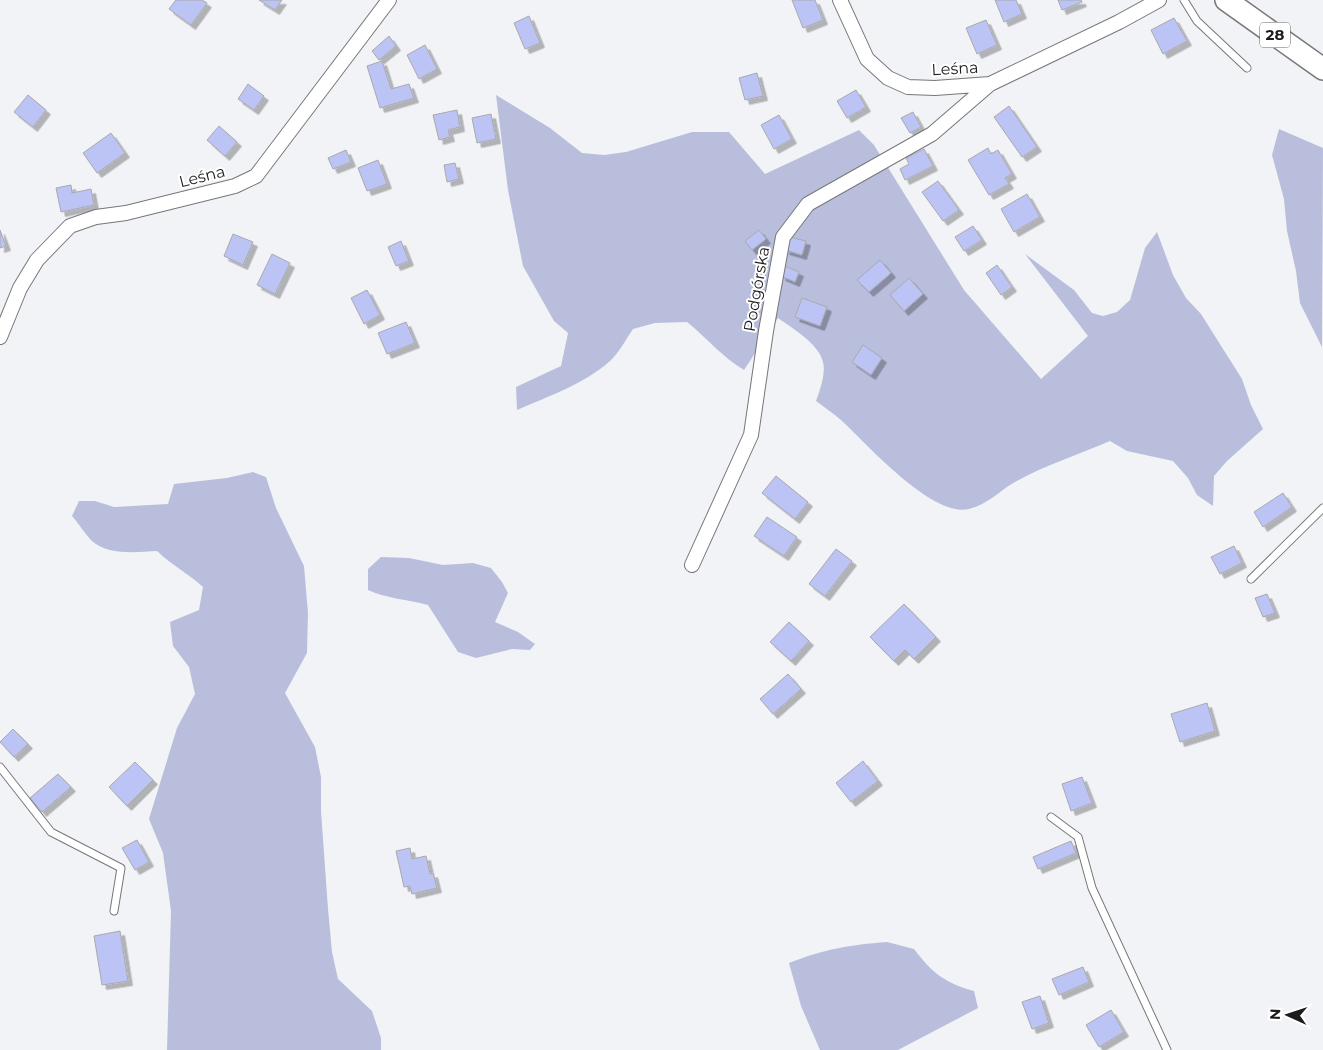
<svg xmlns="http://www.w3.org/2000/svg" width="1323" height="1050" viewBox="0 0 1323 1050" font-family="Montserrat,sans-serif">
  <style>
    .green { fill: #b9bedd }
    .building { fill: #bcc3f5; stroke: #a9a9ad; filter: url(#shadow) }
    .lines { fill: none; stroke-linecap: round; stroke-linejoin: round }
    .service-casing { stroke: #76777a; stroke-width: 9 }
    .minor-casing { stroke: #76777a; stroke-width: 16 }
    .primary-casing { stroke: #76777a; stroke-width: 24 }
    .service { stroke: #fff; stroke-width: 7 }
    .minor { stroke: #fff; stroke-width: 14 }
    .primary { stroke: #fff; stroke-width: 21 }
    .labels { text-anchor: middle; stroke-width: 4; stroke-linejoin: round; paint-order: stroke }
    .shield { fill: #fff; stroke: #606061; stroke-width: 1 }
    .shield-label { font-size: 15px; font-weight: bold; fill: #1c1c1d }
    .street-label { font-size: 16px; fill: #1c1c1d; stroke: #fff }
  </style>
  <defs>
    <filter id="shadow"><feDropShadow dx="4.5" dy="4.5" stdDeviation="0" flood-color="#0004"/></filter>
  </defs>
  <rect width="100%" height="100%" fill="#f2f3f7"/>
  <path class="green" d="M 496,95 L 550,128 L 582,153 L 604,155 L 626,152 L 692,132 L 729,132 L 765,174 L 859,130 L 874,145 L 964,290 L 1041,379 L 1088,336 L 1025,254 L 1074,290 L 1092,313 L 1103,316 L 1117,312 L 1130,300 L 1145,248 L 1157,232 L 1173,275 L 1186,298 L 1201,314 L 1242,379 L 1251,405 L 1263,429 L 1227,461 L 1214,476 L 1213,506 L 1197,495 L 1188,478 L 1173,461 L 1127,451 L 1110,441 C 1078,455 1045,465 1015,482 C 999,491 987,505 969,509 C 932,518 866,443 841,420 C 833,413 824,407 816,401 C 820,390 826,373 823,362 C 819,344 792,328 778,318 L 744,370 C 722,357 707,338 687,322 L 655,323 L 633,329 C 626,339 619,353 610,361 C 584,384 549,396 517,410 L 516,387 L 561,366 L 568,333 L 554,321 L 523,266 L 508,190 Z
    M 1279,129 L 1323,148 L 1322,347 L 1300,303 L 1296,271 L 1287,231 L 1284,199 L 1272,155 Z
    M 253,472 L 266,477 L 276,508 L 304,566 L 308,613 L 307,653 L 285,693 L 315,747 L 321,777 L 321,811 L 328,909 L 332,952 L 338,979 L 372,1011 L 381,1038 L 381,1050 L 167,1050 L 171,911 L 163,853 L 149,819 L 177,728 L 195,694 L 189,667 L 173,646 L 170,622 L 199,610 L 203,587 C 188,573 171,565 157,551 C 138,552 108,556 92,541 C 85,534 79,524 72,516 L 79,501 L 95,501 L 114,507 L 168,504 L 174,484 L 227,478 Z
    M 381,557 L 409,558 L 443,565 L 473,563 L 491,568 L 502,582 L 508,593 L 495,622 L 518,632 L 535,644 L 530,650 L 512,649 L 476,658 L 458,652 L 428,605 C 407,599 387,599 368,590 L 368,569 Z
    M 887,942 L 914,949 C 932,973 945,983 974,991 L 978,1008 L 898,1050 L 820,1050 L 801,1006 L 789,963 C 825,949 849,945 887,942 Z"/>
  <path class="building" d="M 176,0 L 202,0 L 207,3 L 191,25 L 169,9 Z
    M 259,0 L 282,0 L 275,10 Z
    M 792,0 L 815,0 L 823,20 L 803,28 Z
    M 995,0 L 1016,0 L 1022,14 L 1004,22 Z
    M 1058,0 L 1081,0 L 1082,2 L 1062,10 Z
    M 529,16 L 540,43 L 525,49 L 514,23 Z
    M 1174,18 L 1187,41 L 1163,54 L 1151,30 Z
    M 986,20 L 997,45 L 977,54 L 966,28 Z
    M 389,36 L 396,46 L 379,60 L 372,51 Z
    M 425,45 L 437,69 L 419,79 L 407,55 Z
    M 382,61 L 391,89 L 409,84 L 414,98 L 380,108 L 367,66 Z
    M 757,73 L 763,96 L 745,100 L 739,78 Z
    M 248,84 L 264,96 L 254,110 L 238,99 Z
    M 856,90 L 866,107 L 847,118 L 837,101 Z
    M 28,95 L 46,110 L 33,127 L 14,112 Z
    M 1009,106 L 1037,147 L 1022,157 L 994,117 Z
    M 457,110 L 460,127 L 448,130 L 450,137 L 439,140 L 433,115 Z
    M 913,112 L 921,127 L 910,133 L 901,118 Z
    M 491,114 L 496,139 L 477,143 L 472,118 Z
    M 779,115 L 792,139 L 774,149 L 761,125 Z
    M 219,126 L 237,142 L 225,156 L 207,140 Z
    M 111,133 L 125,153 L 97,173 L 83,153 Z
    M 988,148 L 991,154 L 998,150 L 1012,174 L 1005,178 L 1009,184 L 989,195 L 968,160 Z
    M 924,149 L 933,166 L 905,180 L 900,169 L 909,164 L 906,158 Z
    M 346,150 L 351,162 L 333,169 L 328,158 Z
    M 378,160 L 387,184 L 367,191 L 358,168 Z
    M 455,163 L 459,179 L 447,182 L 444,165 Z
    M 938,181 L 959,210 L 943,221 L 922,192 Z
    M 71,185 L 72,193 L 91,189 L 94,205 L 61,212 L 56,188 Z
    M 1027,194 L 1040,217 L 1014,232 L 1001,209 Z
    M 973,226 L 982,240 L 964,251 L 955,237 Z
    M 0,230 L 6,246 L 0,248 Z
    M 759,230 L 766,239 L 752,250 L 745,241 Z
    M 233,234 L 253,242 L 243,265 L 224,256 Z
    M 789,237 L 806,241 L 802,255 L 785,250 Z
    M 401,241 L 409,261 L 396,266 L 388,247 Z
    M 272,254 L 290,263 L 275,294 L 257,285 Z
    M 880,260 L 891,273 L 869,292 L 857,280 Z
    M 997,265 L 1012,287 L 1001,295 L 986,273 Z
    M 785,266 L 799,272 L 795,282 L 781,276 Z
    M 909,278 L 923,294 L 904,311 L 890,295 Z
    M 367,290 L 380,315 L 364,324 L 351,298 Z
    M 802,298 L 827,307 L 820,326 L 795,317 Z
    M 406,322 L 415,343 L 387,354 L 378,333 Z
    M 863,345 L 882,358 L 871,375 L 852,362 Z
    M 776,476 L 808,502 L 795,519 L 762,493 Z
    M 1283,493 L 1292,507 L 1263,527 L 1254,512 Z
    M 767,517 L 797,537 L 784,556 L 754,536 Z
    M 1234,546 L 1242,563 L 1220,574 L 1211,557 Z
    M 836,549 L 852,561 L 825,596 L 809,584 Z
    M 1267,594 L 1275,613 L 1263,617 L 1255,598 Z
    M 904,604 L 936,637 L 914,659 L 905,650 L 894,661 L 870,637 Z
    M 789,622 L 809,641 L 791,661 L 770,642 Z
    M 788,674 L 801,689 L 773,714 L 760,699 Z
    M 1207,703 L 1215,731 L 1180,742 L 1171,714 Z
    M 13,729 L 28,744 L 14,757 L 0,742 Z
    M 863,761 L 878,781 L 851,802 L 836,783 Z
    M 135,762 L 153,780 L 127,806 L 109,787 Z
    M 58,774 L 71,787 L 42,812 L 30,798 Z
    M 1082,777 L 1092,803 L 1071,811 L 1062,784 Z
    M 137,840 L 149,862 L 135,870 L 122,848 Z
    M 1071,841 L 1076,853 L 1038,869 L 1033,857 Z
    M 410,848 L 412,859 L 426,856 L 430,874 L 433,873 L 437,888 L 412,894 L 410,886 L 404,887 L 396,851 Z
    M 120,931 L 128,981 L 102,985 L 94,936 Z
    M 1083,967 L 1089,982 L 1059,995 L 1052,979 Z
    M 1040,996 L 1049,1023 L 1032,1029 L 1022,1002 Z
    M 1111,1010 L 1124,1032 L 1099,1047 L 1086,1025 Z"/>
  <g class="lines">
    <defs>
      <path id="service" d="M 1184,0 L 1197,21 L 1247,68
        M 1251,579 L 1323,508
        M 0,767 L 51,832 L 121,868 L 114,911
        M 1051,817 L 1078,837 L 1092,888 L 1167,1050"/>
      <path id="minor" d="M 840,0 L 867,59 L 888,78 L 908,87 L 935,88 L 990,84 L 1119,22 L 1159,0
        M 0,337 L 20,288 L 37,260 L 70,226 L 96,217 L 126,213 L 235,186 L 256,176 L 389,0
        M 692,565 L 751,435 L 766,331 L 783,237 L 808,204 L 932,134 L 990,84"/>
      <path id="primary" d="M 1226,0 L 1323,69"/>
    </defs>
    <use href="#service" class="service-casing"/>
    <use href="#minor" class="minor-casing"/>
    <use href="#primary" class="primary-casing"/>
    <use href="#service" class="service"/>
    <use href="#minor" class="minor"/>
    <use href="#primary" class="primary"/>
  </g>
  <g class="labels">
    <rect class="shield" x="1260" y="22.5" width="30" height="25" rx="4"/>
    <g class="shield-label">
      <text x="1275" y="40">28</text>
    </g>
    <g class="street-label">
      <text transform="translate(955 68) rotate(-3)" y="6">Leśna</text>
      <text transform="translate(202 176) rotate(-14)" y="6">Leśna</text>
      <text transform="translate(756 289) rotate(-80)" y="6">Podgórska</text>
    </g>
  </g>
  <g transform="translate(1288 1015) rotate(273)" stroke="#ffffff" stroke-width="4" paint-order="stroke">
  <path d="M0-4L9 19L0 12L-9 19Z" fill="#1c1c1d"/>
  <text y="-8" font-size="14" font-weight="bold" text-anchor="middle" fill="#1c1c1d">N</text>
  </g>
</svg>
